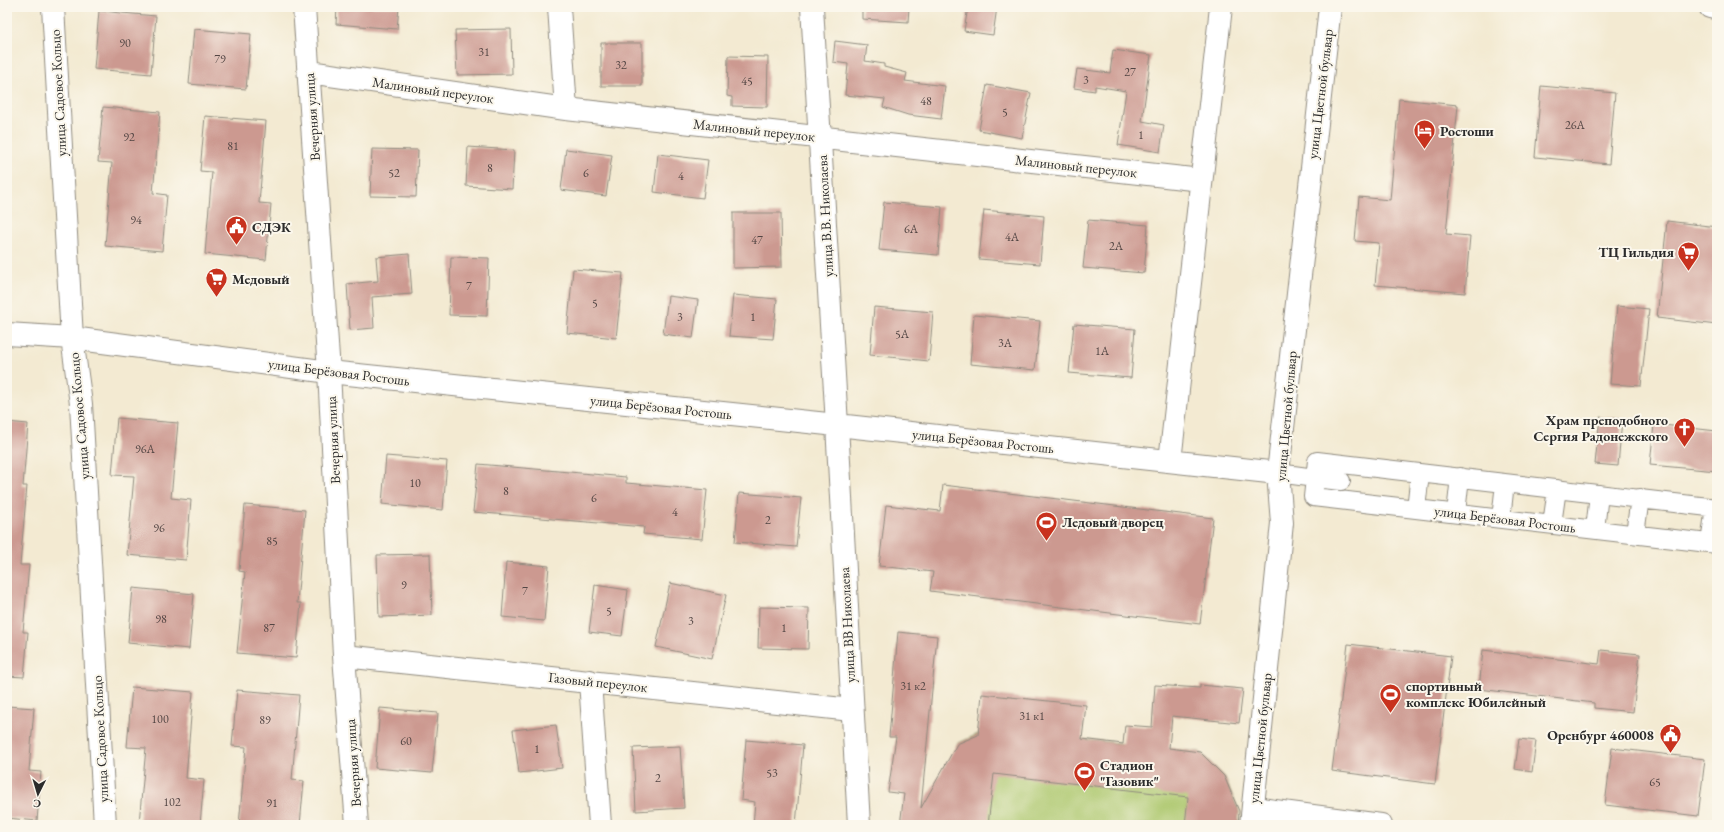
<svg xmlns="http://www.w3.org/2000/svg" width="1724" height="832" viewBox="0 0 1724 832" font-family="'EB Garamond',serif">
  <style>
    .green { fill: #adc86e; stroke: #6c7a4c }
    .building { fill: #cc9990 }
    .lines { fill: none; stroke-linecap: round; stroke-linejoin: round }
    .pedestrian-casing { stroke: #8f8a7e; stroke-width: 20 }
    .minor-casing { stroke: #8f8a7e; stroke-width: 24 }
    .tertiary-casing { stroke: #8f8a7e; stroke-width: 24 }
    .secondary-casing { stroke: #8f8a7e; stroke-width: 24 }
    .pedestrian { stroke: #fff; stroke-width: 18 }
    .minor { stroke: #fff; stroke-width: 22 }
    .tertiary { stroke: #fff; stroke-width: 22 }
    .secondary { stroke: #fff; stroke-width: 22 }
    .labels { text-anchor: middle; stroke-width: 4; stroke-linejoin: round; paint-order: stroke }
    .number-label { font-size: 12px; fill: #534644 }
    .street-label { font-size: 14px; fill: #2b2b2b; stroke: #fbf7ec }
    .poi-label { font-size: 14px; font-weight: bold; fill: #2b2b2b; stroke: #fbf7ec; text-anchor: start }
  </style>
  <rect width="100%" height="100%" fill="#fbf7ec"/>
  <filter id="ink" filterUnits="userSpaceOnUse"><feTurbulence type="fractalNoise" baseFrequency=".025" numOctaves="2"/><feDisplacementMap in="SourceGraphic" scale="8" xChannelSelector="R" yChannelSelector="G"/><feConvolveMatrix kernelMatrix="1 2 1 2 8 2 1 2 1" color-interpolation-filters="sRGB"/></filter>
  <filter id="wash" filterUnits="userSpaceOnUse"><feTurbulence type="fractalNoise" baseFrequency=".012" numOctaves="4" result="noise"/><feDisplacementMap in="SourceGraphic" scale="16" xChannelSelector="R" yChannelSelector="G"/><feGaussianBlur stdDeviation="0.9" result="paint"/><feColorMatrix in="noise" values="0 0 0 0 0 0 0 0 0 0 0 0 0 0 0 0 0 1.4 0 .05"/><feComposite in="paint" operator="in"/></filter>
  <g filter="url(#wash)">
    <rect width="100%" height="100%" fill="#f3ead2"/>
    <path class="green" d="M 989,729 L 1200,752 L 1224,776 L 1239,811 L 1238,825 L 935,825 L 957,744 Z"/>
    <g id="blocks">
      <path class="building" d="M 337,7 L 399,7 L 397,29 L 336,24 Z
        M 862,7 L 909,7 L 908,22 L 862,19 Z
        M 968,7 L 997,7 L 993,35 L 964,31 Z
        M 99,11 L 156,16 L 151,74 L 94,69 Z
        M 194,29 L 251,34 L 246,89 L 189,84 Z
        M 511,29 L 512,74 L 457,75 L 455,30 Z
        M 835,41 L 867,45 L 865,61 L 884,64 L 884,67 L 907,73 L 905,81 L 945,86 L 941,119 L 908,115 L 883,107 L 885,99 L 845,95 L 848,64 L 833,62 Z
        M 601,43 L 642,43 L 642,86 L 601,86 Z
        M 1113,50 L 1151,55 L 1142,121 L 1164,125 L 1160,152 L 1118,145 L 1126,91 L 1095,86 L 1095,91 L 1074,88 L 1077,69 L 1110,73 Z
        M 728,56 L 768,57 L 767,107 L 732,106 L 732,97 L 727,96 Z
        M 987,85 L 1031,93 L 1022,138 L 979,130 Z
        M 1541,86 L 1615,93 L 1609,164 L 1535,157 Z
        M 1399,99 L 1458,105 L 1446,234 L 1470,236 L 1465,293 L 1375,285 L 1379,243 L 1355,241 L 1359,197 L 1390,200 Z
        M 103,107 L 160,112 L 153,193 L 167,195 L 162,251 L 105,246 L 112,163 L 98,162 Z
        M 205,116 L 266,121 L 259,203 L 271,204 L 266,260 L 205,254 L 212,172 L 200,171 Z
        M 468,147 L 514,150 L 512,189 L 466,186 Z
        M 372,149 L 418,150 L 416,197 L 370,196 Z
        M 566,149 L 612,155 L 606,196 L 561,190 Z
        M 658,154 L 708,160 L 703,198 L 654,192 Z
        M 884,202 L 942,207 L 938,255 L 879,250 Z
        M 984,210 L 1044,216 L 1040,264 L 979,259 Z
        M 733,213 L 781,213 L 782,267 L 733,268 Z
        M 1088,220 L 1148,225 L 1144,273 L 1083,268 Z
        M 1667,221 L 1717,227 L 1717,325 L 1657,318 Z
        M 409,254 L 412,294 L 372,297 L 374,328 L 350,330 L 347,284 L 378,281 L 376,257 Z
        M 451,257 L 489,258 L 487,316 L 449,315 Z
        M 573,269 L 623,273 L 616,338 L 567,333 Z
        M 733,295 L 777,299 L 773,339 L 729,336 Z
        M 668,296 L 698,300 L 693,338 L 663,334 Z
        M 1617,306 L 1649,309 L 1641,386 L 1610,384 Z
        M 874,307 L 933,312 L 929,361 L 870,355 Z
        M 974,315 L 1040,321 L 1035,370 L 970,364 Z
        M 1074,324 L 1135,329 L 1131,378 L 1069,373 Z
        M 1600,417 L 1622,419 L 1618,466 L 1595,464 Z
        M 117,418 L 178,423 L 171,498 L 191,500 L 186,560 L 127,555 L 134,476 L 112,475 Z
        M 7,422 L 28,424 L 23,486 L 27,486 L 20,565 L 29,565 L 23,632 L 28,632 L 24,677 L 7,676 Z
        M 1654,424 L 1717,431 L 1717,471 L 1650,465 Z
        M 386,456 L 447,461 L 443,510 L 382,504 Z
        M 478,464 L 626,477 L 626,483 L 707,490 L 702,539 L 643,534 L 644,527 L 473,512 Z
        M 943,485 L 1213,518 L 1200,624 L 930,591 L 933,572 L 879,566 L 886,505 L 940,511 Z
        M 739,493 L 801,498 L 796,547 L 735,542 Z
        M 245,505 L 305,510 L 297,603 L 301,603 L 296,658 L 237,653 L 245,572 L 239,571 Z
        M 430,554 L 432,615 L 379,617 L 377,555 Z
        M 506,562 L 549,566 L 544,621 L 502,617 Z
        M 670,583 L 726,595 L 712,659 L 656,647 Z
        M 595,585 L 628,590 L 622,636 L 589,632 Z
        M 133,588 L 194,594 L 189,649 L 128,643 Z
        M 759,607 L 809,608 L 808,649 L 758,648 Z
        M 898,632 L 937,636 L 921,808 L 957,744 L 978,735 L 982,694 L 1086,705 L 1082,739 L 1123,744 L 1125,725 L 1152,727 L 1155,685 L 1200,688 L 1200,685 L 1243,689 L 1239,723 L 1172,716 L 1169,748 L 1200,752 L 1224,776 L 1239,811 L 1238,825 L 1185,825 L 1188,797 L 994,774 L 988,825 L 900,825 L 904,794 L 888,792 L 896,737 L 889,737 Z
        M 1348,644 L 1451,656 L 1435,784 L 1332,771 Z
        M 1483,650 L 1599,664 L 1601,650 L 1640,654 L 1633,712 L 1594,708 L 1594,703 L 1479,689 Z
        M 132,687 L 193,692 L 186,778 L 204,780 L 200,825 L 139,823 L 146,748 L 127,747 Z
        M 237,690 L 299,695 L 292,780 L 304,781 L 300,825 L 239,825 L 246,747 L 232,746 Z
        M 7,706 L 34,708 L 29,771 L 41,772 L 37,821 L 7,818 Z
        M 380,708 L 438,713 L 432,773 L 375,768 Z
        M 556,725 L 562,768 L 519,773 L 513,730 Z
        M 1519,739 L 1536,741 L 1532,772 L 1515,769 Z
        M 746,740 L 803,745 L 796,825 L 753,825 L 755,802 L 741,800 Z
        M 680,746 L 684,808 L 636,811 L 633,748 Z
        M 1612,748 L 1705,759 L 1698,816 L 1605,805 Z"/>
    </g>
  </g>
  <g filter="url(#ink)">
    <use href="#blocks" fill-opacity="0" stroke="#8f8a7e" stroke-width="1"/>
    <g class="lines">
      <defs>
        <path id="pedestrian" d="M 1278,473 L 1315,478 L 1313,497 L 1717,544
          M 1341,481 L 1315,478 L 1317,461 L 1717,508
          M 1416,509 L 1420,473
          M 1456,513 L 1460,477
          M 1501,519 L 1505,483
          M 1552,524 L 1557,489
          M 1595,530 L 1599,494
          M 1635,534 L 1640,498
          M 1710,543 L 1715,507"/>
        <path id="minor" d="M 304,7 L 329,372 L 344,656 L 357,825
          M 559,7 L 566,109
          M 812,7 L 837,425 L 1278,473
          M 1710,7 L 1717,8
          M 309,72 L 566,109 L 1201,180
          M 1170,461 L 1221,7
          M 344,656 L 852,710
          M 590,681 L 600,825
          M 1253,808 L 1381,825
          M 1251,825 L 1282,523 L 1278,473 L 1330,7"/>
        <path id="tertiary" d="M 53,7 L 72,338 L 329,372 L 837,425 L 859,825"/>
        <path id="secondary" d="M 7,334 L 72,338 L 81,404 L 105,825"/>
      </defs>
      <use href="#pedestrian" class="pedestrian-casing"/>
      <use href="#minor" class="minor-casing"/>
      <use href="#tertiary" class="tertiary-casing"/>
      <use href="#secondary" class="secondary-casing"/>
      <use href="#pedestrian" class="pedestrian"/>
      <use href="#minor" class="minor"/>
      <use href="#tertiary" class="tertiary"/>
      <use href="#secondary" class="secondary"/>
    </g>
  </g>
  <defs>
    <symbol id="hotel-pin" viewBox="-11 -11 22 30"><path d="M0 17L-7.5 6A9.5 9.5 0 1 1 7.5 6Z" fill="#c8321e" stroke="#fbf7ec"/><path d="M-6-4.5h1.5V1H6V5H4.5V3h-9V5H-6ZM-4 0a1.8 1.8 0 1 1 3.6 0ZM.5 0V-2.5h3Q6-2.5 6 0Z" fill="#fff"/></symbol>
    <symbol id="civic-pin" viewBox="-11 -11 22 30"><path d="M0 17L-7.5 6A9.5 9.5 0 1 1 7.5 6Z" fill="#c8321e" stroke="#fbf7ec"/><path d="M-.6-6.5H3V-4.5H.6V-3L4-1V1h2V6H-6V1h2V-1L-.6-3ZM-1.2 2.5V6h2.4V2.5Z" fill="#fff"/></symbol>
    <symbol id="supermarket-pin" viewBox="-11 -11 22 30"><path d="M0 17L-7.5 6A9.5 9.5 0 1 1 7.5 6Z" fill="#c8321e" stroke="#fbf7ec"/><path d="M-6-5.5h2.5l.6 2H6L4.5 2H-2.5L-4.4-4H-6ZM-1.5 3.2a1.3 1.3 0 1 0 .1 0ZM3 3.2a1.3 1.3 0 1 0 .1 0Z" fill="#fff"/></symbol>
    <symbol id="church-pin" viewBox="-11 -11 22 30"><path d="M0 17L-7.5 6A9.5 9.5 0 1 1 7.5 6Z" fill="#c8321e" stroke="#fbf7ec"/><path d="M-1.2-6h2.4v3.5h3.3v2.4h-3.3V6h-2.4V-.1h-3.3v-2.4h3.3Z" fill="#fff"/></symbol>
    <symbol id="stadium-pin" viewBox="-11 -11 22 30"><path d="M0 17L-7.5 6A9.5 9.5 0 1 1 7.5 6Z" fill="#c8321e" stroke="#fbf7ec"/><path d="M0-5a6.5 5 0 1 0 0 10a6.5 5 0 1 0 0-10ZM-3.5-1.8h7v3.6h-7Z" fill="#fff"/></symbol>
  </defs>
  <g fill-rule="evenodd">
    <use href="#hotel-pin" x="1412" y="118" width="25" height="34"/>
    <use href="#civic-pin" x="224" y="214" width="25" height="34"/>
    <use href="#supermarket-pin" x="1676" y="240" width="25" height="34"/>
    <use href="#supermarket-pin" x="204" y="266" width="25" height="34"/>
    <use href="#church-pin" x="1672" y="416" width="25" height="34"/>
    <use href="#stadium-pin" x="1034" y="510" width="25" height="34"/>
    <use href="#stadium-pin" x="1378" y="682" width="25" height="34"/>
    <use href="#civic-pin" x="1658" y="722" width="25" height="34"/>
    <use href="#stadium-pin" x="1072" y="760" width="25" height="34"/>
  </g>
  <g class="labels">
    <g class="number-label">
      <text x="125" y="47">90</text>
      <text x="484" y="56">31</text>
      <text x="220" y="63">79</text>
      <text x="621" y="69">32</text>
      <text x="1130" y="76">27</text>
      <text x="1086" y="84">3</text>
      <text x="747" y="85">45</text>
      <text x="926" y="105">48</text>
      <text x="1005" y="116">5</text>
      <text x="1575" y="129">26А</text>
      <text x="1141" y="139">1</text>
      <text x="129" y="141">92</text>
      <text x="233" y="150">81</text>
      <text x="490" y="172">8</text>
      <text x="394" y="177">52</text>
      <text x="586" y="177">6</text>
      <text x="681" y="180">4</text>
      <text x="136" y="224">94</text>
      <text x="911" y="233">6А</text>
      <text x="1012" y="241">4А</text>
      <text x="757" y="244">47</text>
      <text x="1116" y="250">2А</text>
      <text x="469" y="290">7</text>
      <text x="595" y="307">5</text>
      <text x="680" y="321">3</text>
      <text x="753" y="321">1</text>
      <text x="902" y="338">5А</text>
      <text x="1005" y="347">3А</text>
      <text x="1102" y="355">1А</text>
      <text x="145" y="453">96А</text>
      <text x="415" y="487">10</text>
      <text x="506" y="495">8</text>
      <text x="594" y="502">6</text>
      <text x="675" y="516">4</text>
      <text x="768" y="524">2</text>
      <text x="159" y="532">96</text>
      <text x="272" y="545">85</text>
      <text x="404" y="589">9</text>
      <text x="525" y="595">7</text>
      <text x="609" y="615">5</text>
      <text x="161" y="623">98</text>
      <text x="691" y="625">3</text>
      <text x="269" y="632">87</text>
      <text x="784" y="632">1</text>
      <text x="913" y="690">31 к2</text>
      <text x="1032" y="720">31 к1</text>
      <text x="160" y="723">100</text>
      <text x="265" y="724">89</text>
      <text x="406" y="745">60</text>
      <text x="537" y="753">1</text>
      <text x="772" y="777">53</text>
      <text x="658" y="782">2</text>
      <text x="1655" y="786">65</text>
      <text x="172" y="806">102</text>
      <text x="272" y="807">91</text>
    </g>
    <g class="street-label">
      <text transform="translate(433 90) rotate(8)" y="5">Малиновый переулок</text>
      <text transform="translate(58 93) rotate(-93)" y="5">улица Садовое Кольцо</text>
      <text transform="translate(1320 94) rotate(-83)" y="5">улица Цветной бульвар</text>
      <text transform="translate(312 117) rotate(-94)" y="5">Вечерняя улица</text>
      <text transform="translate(754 130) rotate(6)" y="5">Малиновый переулок</text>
      <text transform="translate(1076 166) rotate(6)" y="5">Малиновый переулок</text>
      <text transform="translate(825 216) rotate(-93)" y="5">улица В.В. Николаева</text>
      <text transform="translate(339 372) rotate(7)" y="5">улица Берёзовая Ростошь</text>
      <text transform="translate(661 407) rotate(6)" y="5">улица Берёзовая Ростошь</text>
      <text transform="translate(79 416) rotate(-95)" y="5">улица Садовое Кольцо</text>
      <text transform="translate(1286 416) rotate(-85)" y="5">улица Цветной бульвар</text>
      <text transform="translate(333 440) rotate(-93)" y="5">Вечерняя улица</text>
      <text transform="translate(983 441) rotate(6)" y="5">улица Берёзовая Ростошь</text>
      <text transform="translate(1505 519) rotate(7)" y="5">улица Берёзовая Ростошь</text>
      <text transform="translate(847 625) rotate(-93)" y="5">улица ВВ Николаева</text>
      <text transform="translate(598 682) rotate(6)" y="5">Газовый переулок</text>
      <text transform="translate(1260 738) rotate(-84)" y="5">улица Цветной бульвар</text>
      <text transform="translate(100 739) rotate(-93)" y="5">улица Садовое Кольцо</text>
      <text transform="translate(353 763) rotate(-94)" y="5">Вечерняя улица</text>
    </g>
    <g class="poi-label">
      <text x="1440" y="136">Ростоши</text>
      <text x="252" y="232">СДЭК</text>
      <text x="1674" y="257" text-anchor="end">ТЦ Гильдия</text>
      <text x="232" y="284">Медовый</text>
      <text x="1668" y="425" text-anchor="end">Храм преподобного<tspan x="1668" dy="16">Сергия Радонежского</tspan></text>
      <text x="1062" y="527">Ледовый дворец</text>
      <text x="1406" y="691">спортивный<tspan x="1406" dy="16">комплекс Юбилейный</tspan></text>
      <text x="1654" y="740" text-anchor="end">Оренбург 460008</text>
      <text x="1100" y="770">Стадион<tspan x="1100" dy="16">"Газовик"</tspan></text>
    </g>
  </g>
  <rect width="1724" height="832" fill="none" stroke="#fbf7ec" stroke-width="24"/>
  <g transform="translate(38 794) rotate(185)" stroke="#fbf7ec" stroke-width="3" paint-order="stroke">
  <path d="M0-3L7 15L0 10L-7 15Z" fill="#2b2b2b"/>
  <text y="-6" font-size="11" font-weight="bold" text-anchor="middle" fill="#2b2b2b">С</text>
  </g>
</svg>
